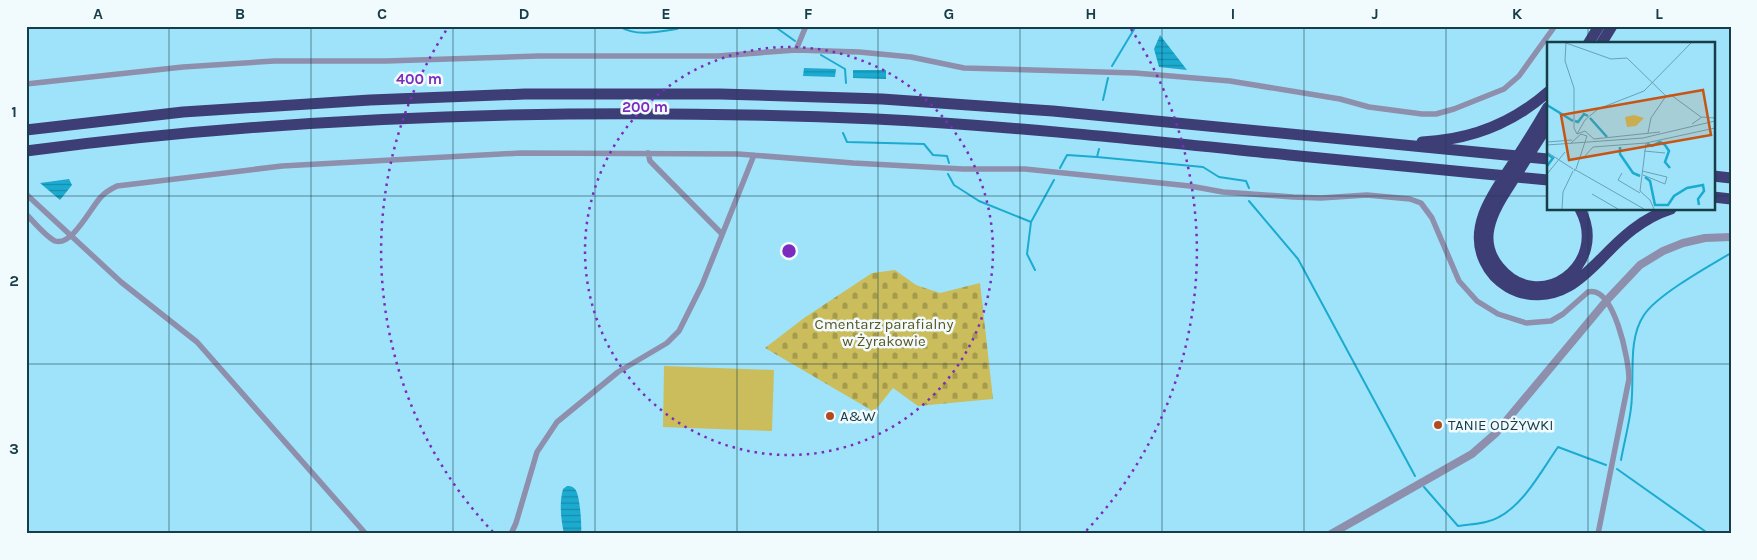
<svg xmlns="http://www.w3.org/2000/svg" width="1757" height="560" viewBox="0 0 1757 560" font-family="Karla,sans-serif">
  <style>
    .grass { fill: #cbbd5b }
    .cemetery { fill: url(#cemetery-stones) }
    .water { fill: url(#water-rules) }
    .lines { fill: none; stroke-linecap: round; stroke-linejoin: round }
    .stream { stroke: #1babd0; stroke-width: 2 }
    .minor { stroke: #8d8fac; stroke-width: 5.5 }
    .tertiary { stroke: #8d8fac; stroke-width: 8 }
    .motorway { stroke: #3e3e76; stroke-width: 11 }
    .grid { fill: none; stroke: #173d49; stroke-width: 1; stroke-opacity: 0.55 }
    .ring { fill: none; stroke: #7b2cbf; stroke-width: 2.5; stroke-dasharray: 2.5 5 }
    .poi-dot { fill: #b14b20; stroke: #f1fafc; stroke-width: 2 }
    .labels { text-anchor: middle; stroke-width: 5; stroke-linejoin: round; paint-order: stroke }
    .park-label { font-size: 15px; fill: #5d5621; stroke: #f1fafc }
    .poi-label { font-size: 15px; fill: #173d49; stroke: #f1fafc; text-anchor: start }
    .inset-river { fill: none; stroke: #1babd0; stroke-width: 2.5 }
    .inset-road { fill: none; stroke: #69a1b3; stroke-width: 1 }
    .view { fill: #c95515; fill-opacity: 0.15; stroke: #c95515; stroke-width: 2.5 }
    .inset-edge { fill: none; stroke: #173d49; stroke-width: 2.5 }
    .centre { fill: #7b2cbf; stroke: #f1fafc; stroke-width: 2.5 }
    .ring-label { font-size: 15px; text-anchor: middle; font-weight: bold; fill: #7b2cbf; stroke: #f1fafc; stroke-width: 5; stroke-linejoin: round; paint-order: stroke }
    .neatline { fill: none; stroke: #173d49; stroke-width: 2 }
    .grid-label { font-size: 16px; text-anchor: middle; font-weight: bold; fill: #173d49 }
  </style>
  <defs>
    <pattern id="cemetery-stones" width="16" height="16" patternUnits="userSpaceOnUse" patternTransform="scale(1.25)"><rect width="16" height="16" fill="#cbbd5b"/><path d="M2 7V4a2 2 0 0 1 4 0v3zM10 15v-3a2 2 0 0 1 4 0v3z" fill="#a49b4d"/></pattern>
    <pattern id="water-rules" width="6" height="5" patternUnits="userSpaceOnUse" patternTransform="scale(1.25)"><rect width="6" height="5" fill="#1babd0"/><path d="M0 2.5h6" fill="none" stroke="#178cab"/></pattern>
  </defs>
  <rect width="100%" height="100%" fill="#9fe3fa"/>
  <path class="grass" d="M 664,366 L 774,370 L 772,431 L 663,427 Z"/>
  <path class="cemetery" d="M 895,270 L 916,285 L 940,293 L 980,283 L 993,399 L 918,406 L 893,388 L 873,413 L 871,410 L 765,348 L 804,318 L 872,273 Z"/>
  <path class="water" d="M 1160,35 L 1187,70 L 1159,67 L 1154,49 Z
    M 804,68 L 836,69 L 835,77 L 803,76 Z
    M 853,70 L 886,70 L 886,79 L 853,78 Z
    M 69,179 L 72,185 L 60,200 L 40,183 Z
    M 567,486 C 570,486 572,486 575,489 C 580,494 582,526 581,534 L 564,534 C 561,519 559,504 563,489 Z"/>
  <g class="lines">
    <path class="stream" d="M 619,26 C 635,37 658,32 677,29 L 680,26
      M 774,26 L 795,41
      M 821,55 L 845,69 L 846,83
      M 1112,66 L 1136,26
      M 1103,100 L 1108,78
      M 843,133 L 847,142 L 924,144 L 933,155 L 947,156 L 949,163
      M 1097,157 L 1203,167 L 1219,177 L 1246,181 L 1249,188
      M 1060,168 L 1067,155 L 1097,157 L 1099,149
      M 948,174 L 954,185 L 979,201 L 1031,222
      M 1249,201 L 1298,259 L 1415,476
      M 1035,270 L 1027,254 L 1031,222 L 1054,180
      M 1621,460 C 1624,443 1629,425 1631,408 C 1635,378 1627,340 1644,315 C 1657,295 1709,266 1731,253
      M 1617,469 L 1709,534
      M 1424,487 L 1458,526 C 1471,524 1487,524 1499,517 C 1524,504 1542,470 1558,447 L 1606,465"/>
    <path class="minor" d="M 796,50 L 806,26
      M 26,84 L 183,67 L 274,61 L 386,61 L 539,56 L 718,56 L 796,50 L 859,52 L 911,57 L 964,68 L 1135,73 L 1230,81 L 1340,99 L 1369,107 L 1422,114 L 1436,114 L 1454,109 L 1504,89 L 1519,76 L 1555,26
      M 648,153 L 650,161 L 722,234
      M 26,194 L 121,282 L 197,342 L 366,534
      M 26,214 C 33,221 46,237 55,241 C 72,247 91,207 101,197 C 105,192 111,189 117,186 L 282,166 L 521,153 L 738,154 L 853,163 L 963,169 L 1025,169 L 1190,186 L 1223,192 L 1293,197 L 1321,198 L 1367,195 L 1410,199 L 1421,203 L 1432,218 L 1459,281 L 1477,301 L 1498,314 L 1526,323 L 1551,321 L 1563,314 L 1588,292 C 1614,285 1629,360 1629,379 L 1598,534
      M 511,534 L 516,523 L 537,452 L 557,422 L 618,372 L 667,343 L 679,331 L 702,285 L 754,155"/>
    <path class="tertiary" d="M 1331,534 L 1472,454 L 1496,433 L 1607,300 L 1640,265 L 1663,251 L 1683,243 L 1705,238 L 1731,237"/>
    <path class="motorway" d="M 1588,44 L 1599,26
      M 1601,44 L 1612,26
      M 1548,107 C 1537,126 1526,144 1514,162 C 1495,191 1467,226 1485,262 C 1490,273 1498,281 1508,287 C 1527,298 1550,297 1569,286 C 1581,279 1591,269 1601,259 C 1621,238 1642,218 1671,209
      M 1548,125 C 1537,142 1526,159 1515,177 C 1505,193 1493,209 1489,228 C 1486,242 1490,256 1499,267 C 1539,316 1610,265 1580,209
      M 26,130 L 183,112 L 370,100 L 525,94 L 720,94 L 882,99 L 1053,111 L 1548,159
      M 1422,142 C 1470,140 1513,123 1548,92
      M 26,151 C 308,114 593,107 876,119 C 1014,126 1151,141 1289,155 C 1375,164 1462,171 1548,180
      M 1713,176 L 1731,178
      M 1713,197 L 1731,199"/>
  </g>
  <path class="grid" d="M 169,26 L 169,534M 311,26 L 311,534M 453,26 L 453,534M 595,26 L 595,534M 737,26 L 737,534M 878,26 L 878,534M 1020,26 L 1020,534M 1162,26 L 1162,534M 1304,26 L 1304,534M 1446,26 L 1446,534M 1588,26 L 1588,44M 26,196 L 1548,196M 1713,196 L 1731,196M 1588,209 L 1588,534M 26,364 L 1731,364"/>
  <g class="ring">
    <circle cx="789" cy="251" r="204"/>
    <path d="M493 532A408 408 0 0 1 447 29M1131 29A408 408 0 0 1 1085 532"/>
  </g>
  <g class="poi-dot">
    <circle cx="830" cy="416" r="5"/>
    <circle cx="1438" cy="425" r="5"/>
  </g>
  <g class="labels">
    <g class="park-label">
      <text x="884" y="329">Cmentarz parafialny<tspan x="884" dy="17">w Żyrakowie</tspan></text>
    </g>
    <g class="poi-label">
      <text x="840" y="421">A&amp;W</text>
      <text x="1448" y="430">TANIE ODŻYWKI</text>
    </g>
  </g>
  <g transform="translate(1547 42)">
    <rect width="168" height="168" fill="#9fe3fa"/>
    <path d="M 87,73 L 97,76 L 89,84 L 80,85 L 78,75 Z" fill="#cbbd5b"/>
    <path class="inset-river" d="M 0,63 L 26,79M 43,76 L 60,95M 28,79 L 31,80 L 37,72 L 41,74M 100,102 L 105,104 L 113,100 L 118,103 L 122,109 L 118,120 L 123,126M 73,105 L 73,112 L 86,131 L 93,134M 0,112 L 6,116 L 0,124M 98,135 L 103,139 L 108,163 L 121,163 L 127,154 L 140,146 L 156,143 L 157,149 L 151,157 L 152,163"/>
    <path class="inset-road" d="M 19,0 L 18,19 L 27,46 L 27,86 L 30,92 L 38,89 L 47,97 L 113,90M 19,1 L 64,17 L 80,16 L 119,54 L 124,53 L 154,75M 145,82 L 155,75 L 168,76M 101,91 L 104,76 L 119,54M 30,92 L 38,78 L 51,67 L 97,49 L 145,0M 0,100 L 25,98M 24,101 L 34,92 L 40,94 L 29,127M 99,101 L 93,149 L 103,158 L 107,167M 0,103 L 96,96 L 168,79M 97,109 L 118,111M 0,110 L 26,127M 37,115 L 46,105 L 99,101 L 168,86M 28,129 L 27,127 L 97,167M 95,129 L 120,135 L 118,142 L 96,133M 75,131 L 71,138 L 93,151M 0,132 L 18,110M 45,152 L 71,167M 15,167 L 16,150 L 26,129"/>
    <path class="view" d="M 156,48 L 164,93 L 22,118 L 14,73 Z"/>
    <rect width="168" height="168" class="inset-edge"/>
  </g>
  <circle cx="789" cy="251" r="8" class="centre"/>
  <g class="ring-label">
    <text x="419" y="84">400 m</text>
    <text x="645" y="112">200 m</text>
  </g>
  <rect width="1757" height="560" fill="none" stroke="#f1fafc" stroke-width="55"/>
  <rect x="28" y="28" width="1702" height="504" class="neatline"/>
  <g class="grid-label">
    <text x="98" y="19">A</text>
    <text x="240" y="19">B</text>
    <text x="382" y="19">C</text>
    <text x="524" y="19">D</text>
    <text x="666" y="19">E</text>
    <text x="808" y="19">F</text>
    <text x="949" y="19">G</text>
    <text x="1091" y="19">H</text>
    <text x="1233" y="19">I</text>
    <text x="1375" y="19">J</text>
    <text x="1517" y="19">K</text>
    <text x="1659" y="19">L</text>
    <text x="14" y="117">1</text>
    <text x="14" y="286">2</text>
    <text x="14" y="454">3</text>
  </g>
</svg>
